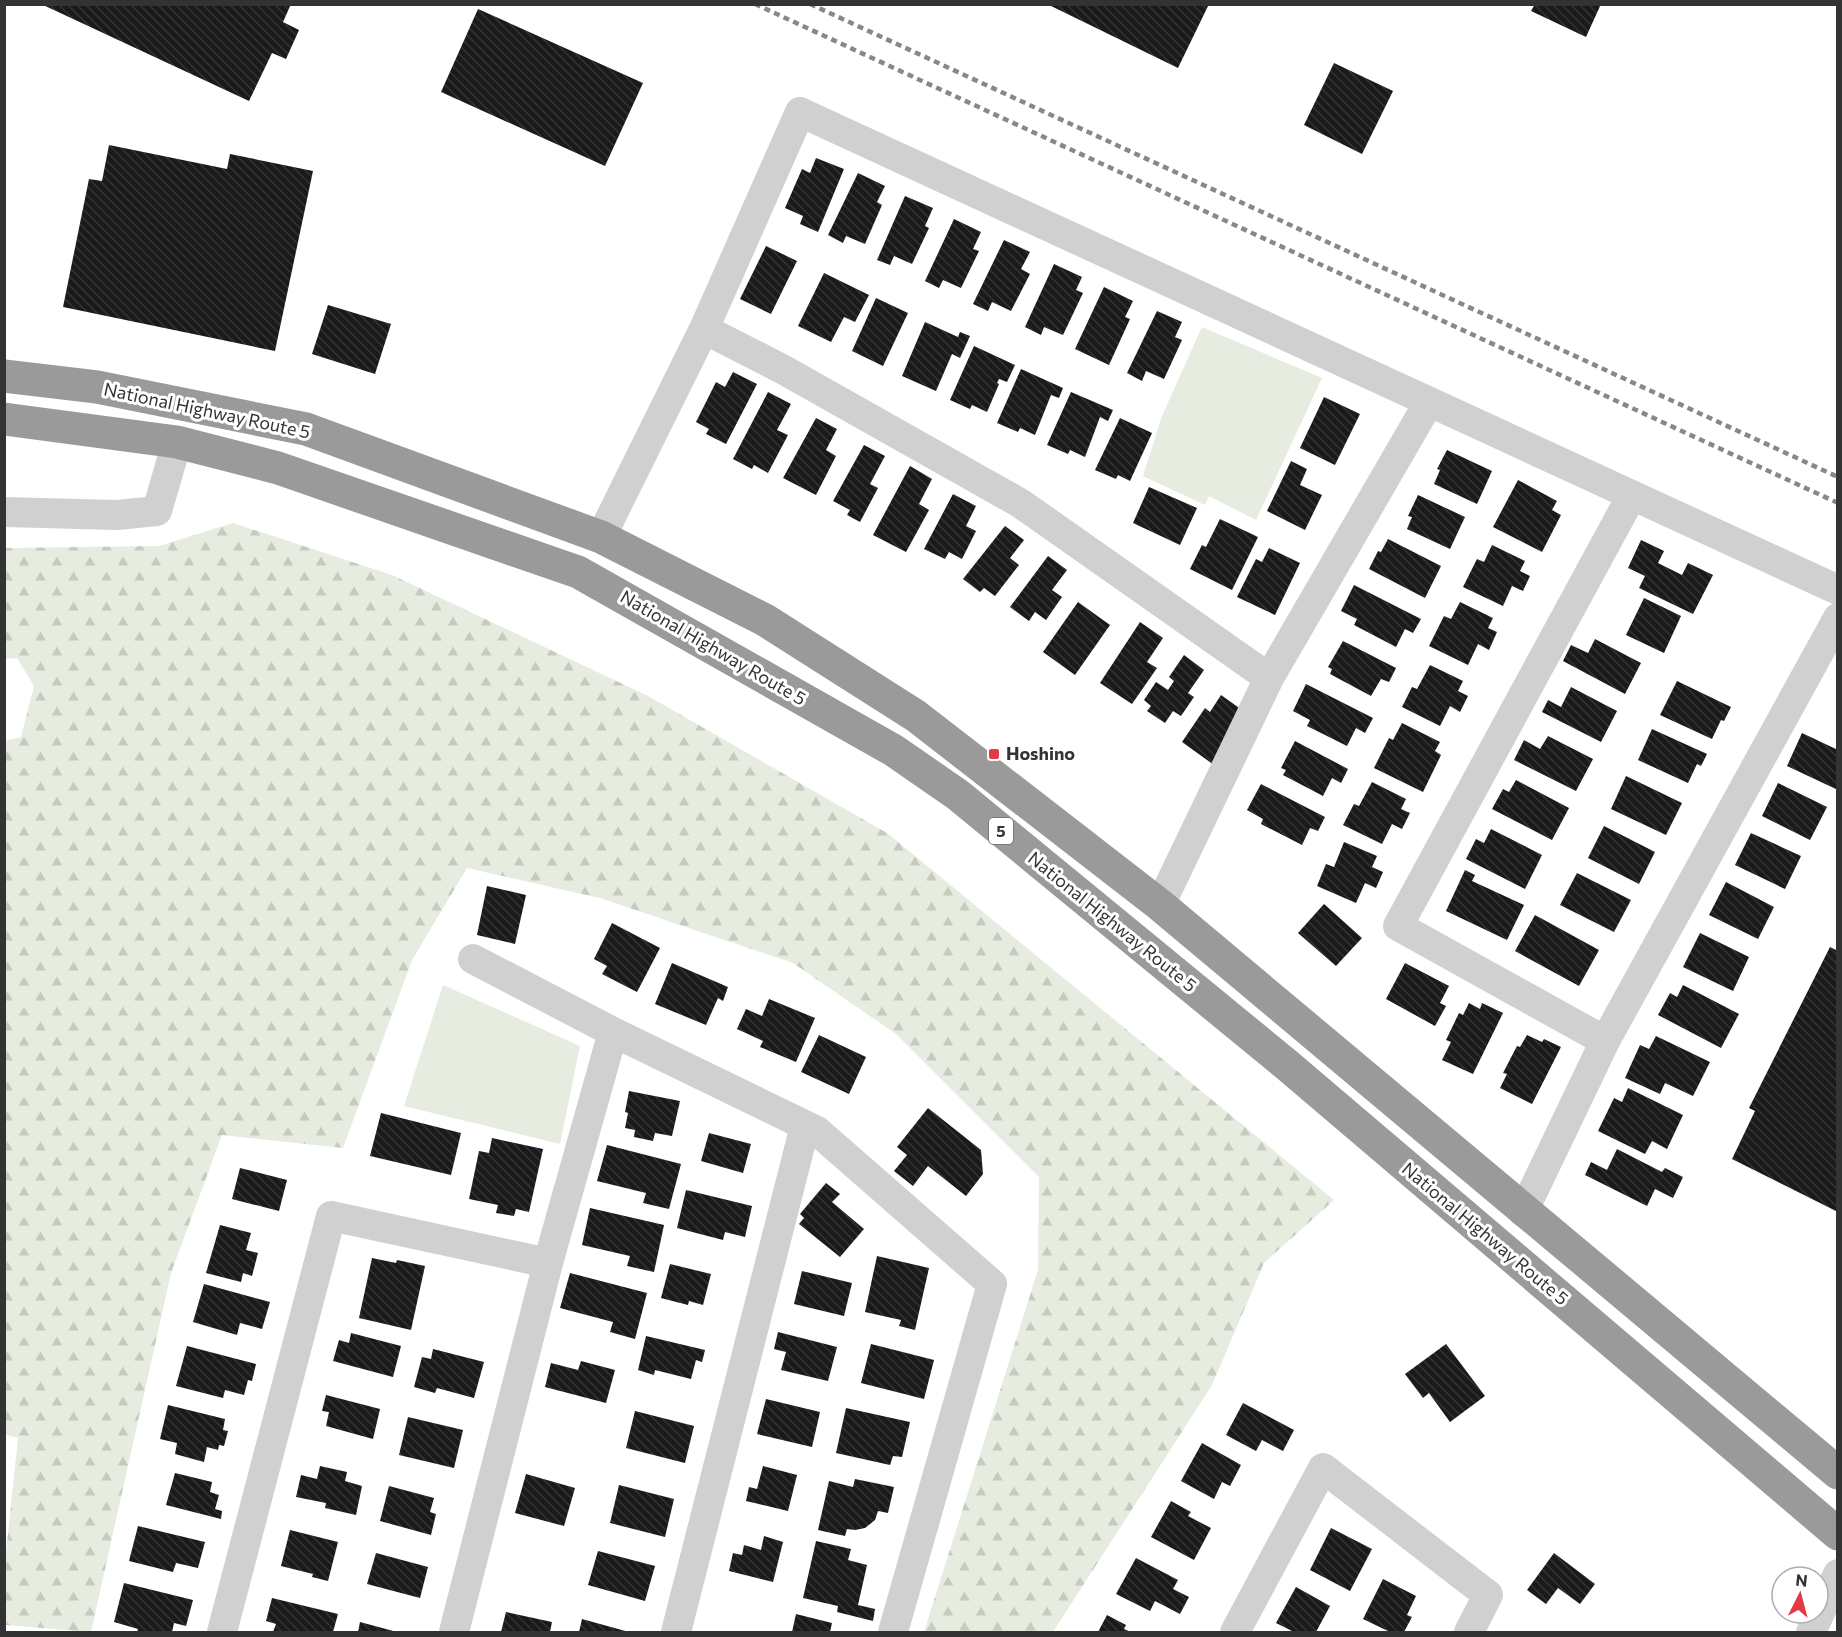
<svg xmlns="http://www.w3.org/2000/svg" width="1842" height="1637" viewBox="0 0 1842 1637" font-family="Commissioner,sans-serif">
  <style>
    .forest { fill: url(#forest-firs) }
    .park { fill: #e6ecdf }
    .building { fill: url(#building-back-hatch) }
    .lines { fill: none; stroke-linecap: round; stroke-linejoin: round }
    .street { stroke: #d0d0d0; stroke-width: 30 }
    .highway { stroke: #9a9a9a; stroke-width: 33 }
    .rail { stroke: #888; stroke-width: 4.5; stroke-dasharray: 6 4.5; stroke-linecap: butt }
    .poi-dot { fill: #e63946; stroke: #fff; stroke-width: 2 }
    .labels { text-anchor: middle; stroke-width: 6; stroke-linejoin: round; paint-order: stroke }
    .shield { fill: #fff; stroke: #707070; stroke-width: 1.5 }
    .shield-label { font-size: 16px; font-weight: bold; fill: #333 }
    .street-label { font-size: 18px; fill: #333; stroke: #fff }
    .poi-label { font-size: 18px; font-weight: bold; fill: #333; stroke: #fff; text-anchor: start }
  </style>
  <defs>
    <pattern id="forest-firs" width="22" height="20" patternUnits="userSpaceOnUse" patternTransform="scale(1.5)"><rect width="22" height="20" fill="#e6ecdf"/><path d="M5 1l3.5 6h-7zM16 11l3.5 6h-7z" fill="#c6cbc0"/></pattern>
    <pattern id="building-back-hatch" width="6" height="6" patternUnits="userSpaceOnUse" patternTransform="scale(1.5)"><rect width="6" height="6" fill="#1a1a1a"/><path d="M-1 5l2 2M0 0l6 6M5-1l2 2" fill="none" stroke="#333"/></pattern>
  </defs>
  <rect width="100%" height="100%" fill="#fff"/>
  <path class="forest" d="M 233,523 L 392,575 L 648,696 L 887,833 L 1334,1200 L 1264,1263 L 1212,1385 L 1053,1632 L 924,1632 L 1038,1270 L 1039,1177 L 896,1034 L 793,963 L 600,898 L 467,868 L 412,960 L 343,1148 L 222,1135 L 171,1273 L 91,1632 L 5,1625 L 5,1562 L 18,1438 L 4,1434 L 4,741 L 21,737 L 34,686 L 17,658 L 5,659 L 5,548 L 159,546 Z"/>
  <path class="park" d="M 1202,327 L 1322,378 L 1256,520 L 1209,496 L 1205,505 L 1143,476 L 1162,416 Z
    M 443,985 L 580,1046 L 560,1144 L 404,1106 Z"/>
  <path class="building" d="M 41,4 L 291,4 L 283,22 L 299,30 L 286,59 L 272,53 L 249,101 Z
    M 1047,4 L 1209,4 L 1178,68 Z
    M 1535,4 L 1601,4 L 1586,37 L 1531,11 Z
    M 478,9 L 643,83 L 605,166 L 441,92 Z
    M 1334,63 L 1393,91 L 1362,154 L 1304,125 Z
    M 109,145 L 227,169 L 230,154 L 313,171 L 275,351 L 63,307 L 89,179 L 102,181 Z
    M 816,158 L 844,169 L 818,232 L 800,224 L 803,216 L 785,208 L 802,169 L 810,173 Z
    M 858,173 L 885,186 L 877,202 L 882,205 L 865,244 L 846,236 L 843,243 L 828,235 Z
    M 905,196 L 933,208 L 925,226 L 929,228 L 912,264 L 894,256 L 890,265 L 877,260 Z
    M 954,219 L 981,232 L 973,249 L 979,251 L 961,288 L 943,280 L 939,288 L 925,281 Z
    M 1004,240 L 1030,252 L 1021,269 L 1030,274 L 1011,311 L 992,302 L 988,311 L 973,304 Z
    M 766,246 L 797,261 L 771,314 L 740,299 Z
    M 1054,264 L 1082,277 L 1076,290 L 1083,293 L 1063,335 L 1044,327 L 1041,335 L 1025,327 Z
    M 824,273 L 869,295 L 855,322 L 844,317 L 831,342 L 798,326 Z
    M 1104,287 L 1133,301 L 1125,317 L 1130,319 L 1109,365 L 1075,349 Z
    M 876,298 L 908,313 L 883,366 L 852,351 Z
    M 328,305 L 391,324 L 375,374 L 312,354 Z
    M 1157,311 L 1182,322 L 1175,337 L 1182,340 L 1164,379 L 1146,371 L 1142,381 L 1127,373 Z
    M 925,322 L 958,337 L 960,332 L 970,336 L 960,358 L 952,354 L 936,391 L 902,376 Z
    M 974,346 L 1015,365 L 1007,382 L 999,379 L 997,383 L 999,384 L 987,412 L 972,405 L 970,409 L 950,400 Z
    M 1021,369 L 1063,388 L 1059,398 L 1051,395 L 1035,435 L 1020,428 L 1018,432 L 997,423 Z
    M 733,372 L 757,384 L 726,444 L 706,434 L 709,429 L 696,422 L 716,382 L 725,387 Z
    M 768,392 L 791,404 L 777,430 L 788,435 L 768,473 L 754,465 L 752,469 L 733,459 Z
    M 1071,392 L 1113,410 L 1108,421 L 1100,417 L 1085,457 L 1070,450 L 1068,454 L 1047,445 Z
    M 1324,397 L 1360,414 L 1335,465 L 1300,448 Z
    M 816,418 L 837,429 L 826,450 L 836,456 L 816,495 L 783,478 Z
    M 1120,418 L 1152,433 L 1130,481 L 1118,475 L 1116,479 L 1095,470 Z
    M 864,445 L 885,456 L 870,484 L 878,488 L 860,522 L 847,515 L 850,510 L 833,501 Z
    M 1447,450 L 1492,471 L 1477,504 L 1434,484 L 1440,470 L 1437,469 Z
    M 1291,461 L 1307,469 L 1300,485 L 1322,495 L 1305,530 L 1267,511 Z
    M 910,466 L 932,479 L 919,504 L 929,510 L 906,552 L 873,535 Z
    M 1518,480 L 1557,501 L 1552,510 L 1561,515 L 1542,552 L 1493,527 Z
    M 1149,487 L 1197,508 L 1180,545 L 1133,523 Z
    M 953,494 L 976,506 L 966,526 L 976,531 L 962,559 L 949,552 L 945,559 L 924,549 Z
    M 1418,495 L 1465,517 L 1450,549 L 1407,529 L 1412,517 L 1408,516 Z
    M 1220,519 L 1258,537 L 1232,590 L 1190,569 L 1202,545 L 1206,547 Z
    M 1005,526 L 1024,540 L 1010,558 L 1019,565 L 995,596 L 984,588 L 980,592 L 963,579 Z
    M 1388,539 L 1441,566 L 1425,598 L 1369,569 L 1378,551 L 1381,552 Z
    M 1641,540 L 1664,551 L 1658,563 L 1682,575 L 1688,563 L 1713,575 L 1693,614 L 1639,588 L 1645,576 L 1628,568 Z
    M 1492,545 L 1525,561 L 1520,571 L 1530,576 L 1523,591 L 1512,586 L 1503,606 L 1463,587 L 1477,559 L 1484,562 Z
    M 1269,548 L 1300,563 L 1275,615 L 1237,597 L 1256,559 L 1262,562 Z
    M 1048,556 L 1067,570 L 1052,590 L 1062,597 L 1046,620 L 1035,612 L 1029,621 L 1010,607 Z
    M 1354,585 L 1421,619 L 1413,633 L 1405,629 L 1396,647 L 1354,625 L 1357,619 L 1341,611 Z
    M 1644,598 L 1681,616 L 1664,653 L 1626,635 Z
    M 1078,602 L 1110,625 L 1075,675 L 1043,652 Z
    M 1460,602 L 1493,618 L 1488,628 L 1497,632 L 1489,650 L 1478,644 L 1468,665 L 1429,646 L 1444,616 L 1451,619 Z
    M 1140,622 L 1163,638 L 1147,662 L 1157,668 L 1132,704 L 1100,683 Z
    M 1595,639 L 1641,663 L 1625,694 L 1563,661 L 1571,645 L 1588,653 Z
    M 1343,641 L 1396,668 L 1389,682 L 1381,679 L 1371,696 L 1330,674 L 1332,669 L 1328,667 Z
    M 1184,655 L 1204,670 L 1188,693 L 1194,697 L 1181,716 L 1173,711 L 1165,723 L 1147,711 L 1151,706 L 1144,700 L 1156,682 L 1168,690 L 1174,681 L 1169,677 Z
    M 1430,665 L 1463,681 L 1458,691 L 1468,696 L 1460,712 L 1450,706 L 1440,726 L 1402,707 L 1412,687 L 1417,689 Z
    M 1677,681 L 1731,707 L 1724,721 L 1721,720 L 1712,739 L 1660,715 Z
    M 1306,684 L 1373,718 L 1365,733 L 1356,728 L 1347,746 L 1307,726 L 1310,720 L 1293,711 Z
    M 1571,687 L 1617,711 L 1601,742 L 1542,712 L 1548,700 L 1561,707 Z
    M 1221,695 L 1242,710 L 1214,765 L 1182,742 L 1205,708 L 1210,712 Z
    M 1402,723 L 1440,742 L 1435,751 L 1441,755 L 1423,792 L 1374,768 L 1389,738 L 1393,740 Z
    M 1652,729 L 1707,754 L 1701,766 L 1697,764 L 1688,783 L 1638,760 Z
    M 1802,733 L 1838,750 L 1838,790 L 1787,766 Z
    M 1548,736 L 1593,759 L 1576,791 L 1514,760 L 1524,740 L 1540,749 Z
    M 1295,741 L 1348,769 L 1341,783 L 1332,778 L 1323,796 L 1283,775 L 1286,770 L 1281,768 Z
    M 1626,776 L 1682,803 L 1666,835 L 1611,809 Z
    M 1516,780 L 1569,808 L 1552,840 L 1492,809 L 1503,789 L 1509,792 Z
    M 1372,782 L 1406,799 L 1401,809 L 1410,813 L 1402,829 L 1392,824 L 1382,844 L 1343,825 L 1354,804 L 1359,806 Z
    M 1778,783 L 1827,807 L 1810,840 L 1762,816 Z
    M 1261,784 L 1325,817 L 1318,831 L 1310,828 L 1302,845 L 1261,824 L 1263,819 L 1247,810 Z
    M 1604,826 L 1655,852 L 1639,884 L 1588,858 Z
    M 1491,829 L 1542,855 L 1525,889 L 1466,859 L 1476,839 L 1484,843 Z
    M 1751,833 L 1801,856 L 1785,889 L 1735,865 Z
    M 1344,842 L 1377,856 L 1372,867 L 1383,872 L 1376,888 L 1365,883 L 1356,903 L 1317,886 L 1326,864 L 1334,867 Z
    M 1465,870 L 1475,875 L 1472,881 L 1524,905 L 1507,940 L 1446,911 Z
    M 1577,873 L 1631,900 L 1614,932 L 1560,905 Z
    M 1726,882 L 1774,907 L 1758,939 L 1709,915 Z
    M 487,886 L 526,895 L 515,944 L 477,935 Z
    M 1324,904 L 1362,938 L 1336,966 L 1298,933 Z
    M 1535,915 L 1599,950 L 1579,986 L 1515,951 Z
    M 612,923 L 660,948 L 637,992 L 602,974 L 607,966 L 594,959 Z
    M 1700,933 L 1749,957 L 1733,991 L 1683,967 Z
    M 1830,947 L 1838,951 L 1838,1212 L 1732,1159 L 1755,1111 L 1749,1108 Z
    M 672,963 L 728,987 L 723,1001 L 718,998 L 706,1025 L 655,1004 Z
    M 1405,963 L 1449,986 L 1440,1003 L 1446,1006 L 1435,1026 L 1386,999 Z
    M 1683,985 L 1739,1014 L 1721,1048 L 1658,1015 L 1670,993 L 1677,997 Z
    M 769,999 L 815,1018 L 796,1062 L 760,1047 L 763,1041 L 737,1029 L 746,1009 L 762,1016 Z
    M 1469,1003 L 1480,1009 L 1482,1003 L 1503,1013 L 1473,1074 L 1442,1060 L 1451,1042 L 1446,1040 L 1459,1013 L 1463,1015 Z
    M 819,1035 L 866,1057 L 849,1094 L 801,1072 Z
    M 1527,1035 L 1542,1042 L 1544,1039 L 1561,1047 L 1532,1104 L 1500,1088 L 1507,1074 L 1503,1073 L 1517,1046 L 1520,1047 Z
    M 1656,1036 L 1710,1062 L 1693,1096 L 1665,1083 L 1660,1094 L 1625,1078 L 1640,1045 L 1649,1049 Z
    M 1628,1088 L 1683,1115 L 1667,1149 L 1652,1141 L 1645,1154 L 1598,1131 L 1614,1098 L 1622,1102 Z
    M 629,1091 L 680,1101 L 672,1136 L 655,1133 L 653,1141 L 634,1137 L 635,1130 L 625,1128 L 628,1113 L 625,1112 Z
    M 928,1108 L 981,1150 L 983,1174 L 966,1196 L 928,1166 L 913,1186 L 894,1171 L 907,1155 L 897,1147 Z
    M 381,1113 L 461,1133 L 451,1175 L 370,1156 Z
    M 709,1133 L 751,1144 L 743,1173 L 701,1161 Z
    M 492,1138 L 543,1149 L 529,1212 L 516,1209 L 514,1216 L 496,1213 L 498,1205 L 469,1199 L 479,1151 L 489,1153 Z
    M 607,1145 L 681,1164 L 669,1209 L 643,1203 L 646,1193 L 597,1181 Z
    M 1617,1149 L 1662,1172 L 1665,1168 L 1683,1177 L 1673,1198 L 1655,1189 L 1647,1206 L 1585,1175 L 1591,1162 L 1607,1170 Z
    M 240,1168 L 287,1180 L 279,1211 L 232,1199 Z
    M 826,1183 L 840,1194 L 832,1202 L 864,1229 L 840,1257 L 799,1224 L 804,1218 L 800,1214 Z
    M 686,1190 L 752,1206 L 745,1237 L 725,1232 L 723,1240 L 677,1228 Z
    M 590,1208 L 664,1225 L 654,1272 L 627,1266 L 630,1256 L 582,1245 Z
    M 220,1225 L 251,1233 L 246,1250 L 258,1253 L 252,1276 L 243,1273 L 241,1282 L 206,1273 Z
    M 877,1256 L 929,1268 L 915,1330 L 899,1326 L 901,1320 L 865,1312 Z
    M 372,1258 L 396,1263 L 397,1260 L 425,1266 L 411,1330 L 359,1318 Z
    M 670,1264 L 711,1274 L 703,1305 L 689,1301 L 688,1305 L 661,1298 Z
    M 802,1271 L 852,1283 L 844,1316 L 794,1304 Z
    M 570,1273 L 647,1293 L 635,1339 L 610,1332 L 613,1322 L 560,1308 Z
    M 204,1284 L 270,1302 L 262,1329 L 240,1323 L 237,1335 L 193,1322 Z
    M 778,1332 L 837,1347 L 828,1381 L 781,1370 L 786,1352 L 774,1349 Z
    M 351,1333 L 401,1346 L 393,1377 L 333,1361 L 339,1340 L 349,1343 Z
    M 646,1336 L 705,1350 L 702,1362 L 696,1360 L 691,1379 L 655,1370 L 654,1375 L 638,1370 Z
    M 871,1344 L 934,1360 L 924,1399 L 861,1383 Z
    M 1446,1344 L 1485,1396 L 1450,1422 L 1429,1393 L 1423,1398 L 1405,1374 Z
    M 187,1346 L 256,1364 L 252,1381 L 248,1380 L 244,1395 L 225,1390 L 223,1398 L 176,1386 Z
    M 433,1349 L 484,1362 L 474,1398 L 437,1388 L 435,1393 L 414,1387 L 422,1357 L 431,1359 Z
    M 581,1361 L 615,1370 L 606,1403 L 545,1387 L 551,1363 L 578,1370 Z
    M 326,1395 L 380,1409 L 373,1439 L 326,1426 L 329,1412 L 322,1411 Z
    M 766,1399 L 820,1412 L 812,1447 L 757,1434 Z
    M 1243,1403 L 1294,1430 L 1283,1451 L 1262,1440 L 1256,1451 L 1226,1435 Z
    M 168,1405 L 225,1419 L 223,1430 L 228,1431 L 224,1446 L 219,1445 L 218,1450 L 207,1447 L 204,1462 L 175,1454 L 177,1443 L 160,1439 Z
    M 846,1408 L 910,1422 L 902,1457 L 893,1456 L 890,1465 L 836,1453 Z
    M 635,1411 L 694,1426 L 685,1463 L 626,1448 Z
    M 408,1417 L 463,1430 L 454,1468 L 399,1455 Z
    M 1202,1443 L 1241,1465 L 1230,1486 L 1222,1482 L 1214,1499 L 1181,1481 Z
    M 320,1466 L 347,1472 L 345,1481 L 362,1486 L 356,1515 L 325,1508 L 326,1503 L 296,1497 L 301,1475 L 317,1479 Z
    M 763,1466 L 797,1475 L 788,1511 L 746,1501 L 749,1487 L 757,1489 Z
    M 175,1473 L 212,1482 L 210,1492 L 219,1495 L 215,1509 L 222,1511 L 221,1519 L 166,1505 Z
    M 526,1474 L 575,1488 L 564,1526 L 515,1513 Z
    M 855,1479 L 894,1487 L 888,1513 L 878,1511 L 875,1520 L 865,1528 L 855,1530 L 847,1529 L 845,1536 L 818,1530 L 829,1481 L 853,1487 Z
    M 619,1485 L 674,1499 L 665,1537 L 610,1523 Z
    M 389,1486 L 434,1498 L 430,1512 L 436,1514 L 431,1535 L 380,1521 Z
    M 1171,1501 L 1191,1512 L 1188,1516 L 1211,1528 L 1194,1560 L 1151,1537 Z
    M 138,1526 L 205,1542 L 198,1568 L 176,1563 L 173,1572 L 129,1561 Z
    M 1331,1528 L 1372,1549 L 1350,1591 L 1310,1570 Z
    M 290,1530 L 338,1542 L 328,1581 L 312,1577 L 313,1574 L 281,1566 Z
    M 764,1536 L 783,1542 L 773,1582 L 729,1571 L 733,1553 L 742,1555 L 744,1545 L 761,1550 Z
    M 816,1541 L 851,1549 L 848,1560 L 867,1565 L 858,1605 L 875,1609 L 873,1621 L 837,1612 L 838,1606 L 803,1598 Z
    M 598,1551 L 655,1566 L 645,1601 L 588,1585 Z
    M 376,1553 L 428,1567 L 420,1598 L 367,1584 Z
    M 1554,1553 L 1595,1584 L 1580,1604 L 1558,1588 L 1546,1604 L 1527,1590 Z
    M 1136,1558 L 1178,1580 L 1173,1589 L 1189,1597 L 1180,1614 L 1155,1601 L 1150,1611 L 1116,1594 Z
    M 1383,1579 L 1416,1596 L 1407,1615 L 1412,1617 L 1404,1632 L 1390,1632 L 1363,1619 Z
    M 124,1583 L 193,1600 L 186,1626 L 174,1623 L 172,1632 L 137,1632 L 138,1629 L 114,1622 Z
    M 1296,1587 L 1330,1606 L 1316,1632 L 1294,1632 L 1276,1623 Z
    M 272,1598 L 338,1614 L 333,1632 L 273,1632 L 276,1624 L 266,1621 Z
    M 506,1612 L 552,1622 L 550,1632 L 501,1632 Z
    M 796,1614 L 832,1623 L 830,1632 L 792,1632 Z
    M 1107,1615 L 1126,1625 L 1124,1629 L 1131,1632 L 1098,1632 Z
    M 582,1619 L 629,1632 L 579,1632 Z
    M 360,1622 L 397,1632 L 358,1632 Z"/>
  <g class="lines">
    <path class="street" d="M 704,329 L 784,370 L 1020,503 L 1269,678
      M 4,512 L 117,515 L 157,511 L 177,442
      M 601,537 L 704,329 L 800,112 L 1838,590
      M 1160,905 L 1269,678 L 1429,402
      M 473,959 L 613,1032
      M 1605,1041 L 1398,926 L 1632,495
      M 1523,1212 L 1605,1041 L 1838,618
      M 222,1632 L 331,1216 L 548,1263 L 613,1032 L 817,1131 L 992,1284 L 893,1632
      M 454,1632 L 548,1263
      M 676,1632 L 805,1126
      M 1235,1632 L 1323,1468 L 1488,1595 L 1469,1632
      M 1811,1632 L 1838,1574"/>
    <path class="highway" d="M 4,376 L 97,387 L 306,429 L 601,537 L 765,620 L 916,716 L 1160,905 L 1838,1473
      M 4,419 L 177,442 L 278,468 L 578,572 L 893,750 L 958,795 L 1287,1065 L 1838,1534"/>
    <path class="rail" d="M 755,4 L 1838,503
      M 810,4 L 1838,477"/>
  </g>
  <rect class="poi-dot" x="988" y="748" width="12" height="12" rx="3"/>
  <g class="labels">
    <rect class="shield" x="989" y="818" width="24" height="26" rx="4.5"/>
    <g class="shield-label">
      <text x="1001" y="837">5</text>
    </g>
    <g class="street-label">
      <text transform="translate(207 411) rotate(12)" y="6">National Highway Route 5</text>
      <text transform="translate(713 648) rotate(30)" y="6">National Highway Route 5</text>
      <text transform="translate(1112 922) rotate(39)" y="6">National Highway Route 5</text>
      <text transform="translate(1485 1234) rotate(40)" y="6">National Highway Route 5</text>
    </g>
    <g class="poi-label">
      <text x="1006" y="760">Hoshino</text>
    </g>
  </g>
  <rect width="1842" height="1637" fill="none" stroke="#333333" stroke-width="12"/>
  <g transform="translate(1800 1595) rotate(6)"><circle r="28" fill="#ffffff" stroke="#adadad" stroke-width="1.5"/>
  <path d="M0-4.5L10 22L0 15L-10 22Z" fill="#e63946"/>
  <text y="-9" font-size="16" font-weight="bold" text-anchor="middle" fill="#333333">N</text>
  </g>
</svg>
